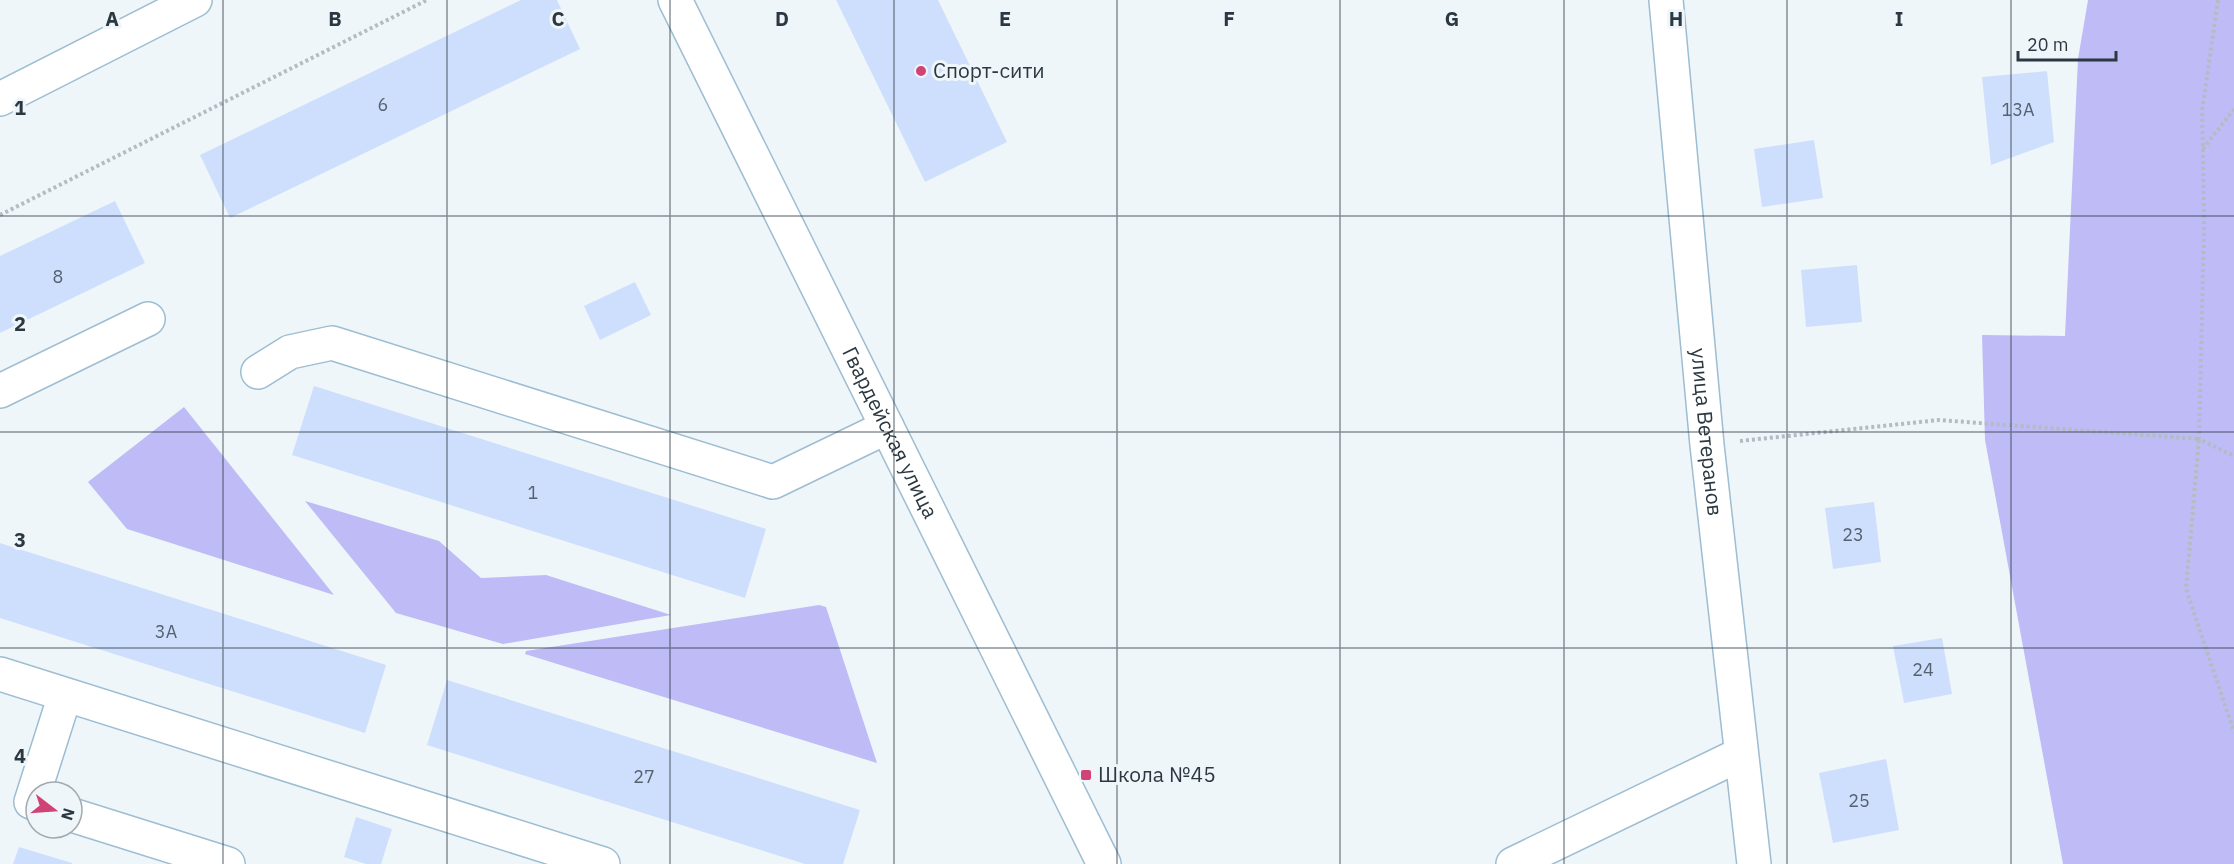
<svg xmlns="http://www.w3.org/2000/svg" width="2234" height="864" viewBox="0 0 2234 864" font-family="'IBM Plex Sans',sans-serif">
  <style>
    .green { fill: #bfbbf6 }
    .building { fill: #cedffd }
    .lines { fill: none; stroke-linecap: round; stroke-linejoin: round }
    .minor-casing { stroke: #9dbdd2; stroke-width: 36 }
    .path { stroke: #b3bcc2; stroke-width: 4; stroke-dasharray: 3 3; stroke-linecap: butt }
    .minor { stroke: #fff; stroke-width: 33 }
    .grid { fill: none; stroke: #2b3841; stroke-width: 1.5; stroke-opacity: 0.55 }
    .poi-dot { fill: #d04374; stroke: #eff6fa; stroke-width: 2 }
    .labels { text-anchor: middle; stroke-width: 6; stroke-linejoin: round; paint-order: stroke }
    .number-label { font-size: 18px; fill: #546270 }
    .poi-label { font-size: 21px; fill: #2b3841; stroke: #eff6fa; text-anchor: start }
    .street-label { font-size: 21px; fill: #2b3841; stroke: #eff6fa }
    .grid-label { font-size: 20px; text-anchor: middle; font-weight: bold; fill: #2b3841; stroke: #eff6fa; stroke-width: 6; stroke-linejoin: round; paint-order: stroke }
  </style>
  <rect width="100%" height="100%" fill="#eff6fa"/>
  <path class="green" d="M 2088,0 L 2234,0 L 2234,864 L 2063,864 L 1985,440 L 1982,335 L 2065,336 L 2078,59 Z
    M 184,407 L 334,595 L 127,529 L 88,482 Z
    M 305,501 L 439,541 L 481,578 L 546,575 L 671,615 L 503,644 L 396,613 Z
    M 819,605 L 826,607 L 877,763 L 525,654 L 526,651 Z"/>
  <path class="building" d="M 521,0 L 557,0 L 580,49 L 230,218 L 200,155 Z
    M 836,0 L 938,0 L 1007,142 L 925,182 Z
    M 2047,71 L 2054,142 L 1991,165 L 1982,77 Z
    M 1814,140 L 1823,198 L 1762,207 L 1754,149 Z
    M 115,201 L 145,263 L 0,333 L 0,256 Z
    M 1857,265 L 1862,322 L 1806,327 L 1801,270 Z
    M 635,282 L 651,315 L 600,340 L 584,306 Z
    M 314,386 L 766,529 L 745,598 L 292,455 Z
    M 1874,502 L 1881,562 L 1833,569 L 1825,508 Z
    M 0,543 L 386,665 L 365,733 L 0,618 Z
    M 1942,638 L 1952,694 L 1904,703 L 1893,646 Z
    M 447,680 L 860,810 L 843,864 L 805,864 L 427,745 Z
    M 1886,759 L 1899,830 L 1833,843 L 1819,773 Z
    M 356,817 L 392,829 L 381,864 L 366,864 L 344,857 Z
    M 19,847 L 72,863 L 72,864 L 13,864 Z"/>
  <g class="lines">
    <defs>
      <g id="minor">
        <path id="s1" d="M 675,0 L 1104,864"/>
        <path id="s2" d="M 1666,0 L 1707,445 L 1754,864"/>
        <path d="M 0,99 L 195,0"/>
        <path d="M 258,372 L 290,352 L 332,343 L 773,482 L 887,427"/>
        <path d="M 0,391 L 148,319"/>
        <path d="M 0,674 L 603,864"/>
        <path d="M 36,804 L 31,802 L 65,695"/>
        <path d="M 72,815 L 228,864"/>
        <path d="M 1513,864 L 1741,754"/>
      </g>
    </defs>
    <use href="#minor" class="minor-casing"/>
    <path class="path" d="M 2218,0 L 2202,111 L 2203,149 L 2234,109
      M 2203,149 L 2204,230 L 2199,439 L 2234,456
      M 0,215 L 427,0
      M 1740,441 L 1939,420 L 2199,439 L 2186,589 L 2234,732"/>
    <use href="#minor" class="minor"/>
  </g>
  <path class="grid" d="M 223,0 L 223,864M 447,0 L 447,864M 670,0 L 670,864M 894,0 L 894,864M 1117,0 L 1117,864M 1340,0 L 1340,864M 1564,0 L 1564,864M 1787,0 L 1787,864M 2011,0 L 2011,864M 0,216 L 2234,216M 0,432 L 2234,432M 0,648 L 2234,648"/>
  <g class="poi-dot">
    <circle cx="921" cy="71" r="6"/>
    <rect x="1080" y="769" width="12" height="12" rx="3"/>
  </g>
  <g class="labels">
    <g class="number-label">
      <text x="383" y="111">6</text>
      <text x="2018" y="116">13А</text>
      <text x="58" y="283">8</text>
      <text x="533" y="499">1</text>
      <text x="1853" y="541">23</text>
      <text x="166" y="638">3А</text>
      <text x="1923" y="676">24</text>
      <text x="644" y="783">27</text>
      <text x="1859" y="807">25</text>
    </g>
    <g class="poi-label">
      <text x="933" y="78">Спорт-сити</text>
      <text x="1098" y="782">Школа №45</text>
    </g>
    <g class="street-label">
      <text dy="7" stroke="none"><textPath href="#s1" startOffset="483">Гвардейская улица</textPath></text>
      <text dy="7" stroke="none"><textPath href="#s2" startOffset="434">улица Ветеранов</textPath></text>
    </g>
  </g>
  <g class="grid-label">
    <text x="112" y="26">A</text>
    <text x="335" y="26">B</text>
    <text x="558" y="26">C</text>
    <text x="782" y="26">D</text>
    <text x="1005" y="26">E</text>
    <text x="1229" y="26">F</text>
    <text x="1452" y="26">G</text>
    <text x="1676" y="26">H</text>
    <text x="1899" y="26">I</text>
    <text x="20" y="115">1</text>
    <text x="20" y="331">2</text>
    <text x="20" y="547">3</text>
    <text x="20" y="763">4</text>
  </g>
  <g transform="translate(54 810) rotate(107)"><circle r="28" fill="#eff6fa" stroke="#a1aab0" stroke-width="1.5"/>
  <path d="M0-4.5L10 22L0 15L-10 22Z" fill="#d04374"/>
  <text y="-9" font-size="16" font-weight="bold" text-anchor="middle" fill="#2b3841">N</text>
  </g>
  <path d="M2018 51v9h98v-9" fill="none" stroke="#2b3841" stroke-width="3"/>
  <text x="2027" y="51" font-size="18" fill="#2b3841" stroke="#eff6fa" stroke-width="4.5" paint-order="stroke">20 m</text>
</svg>
